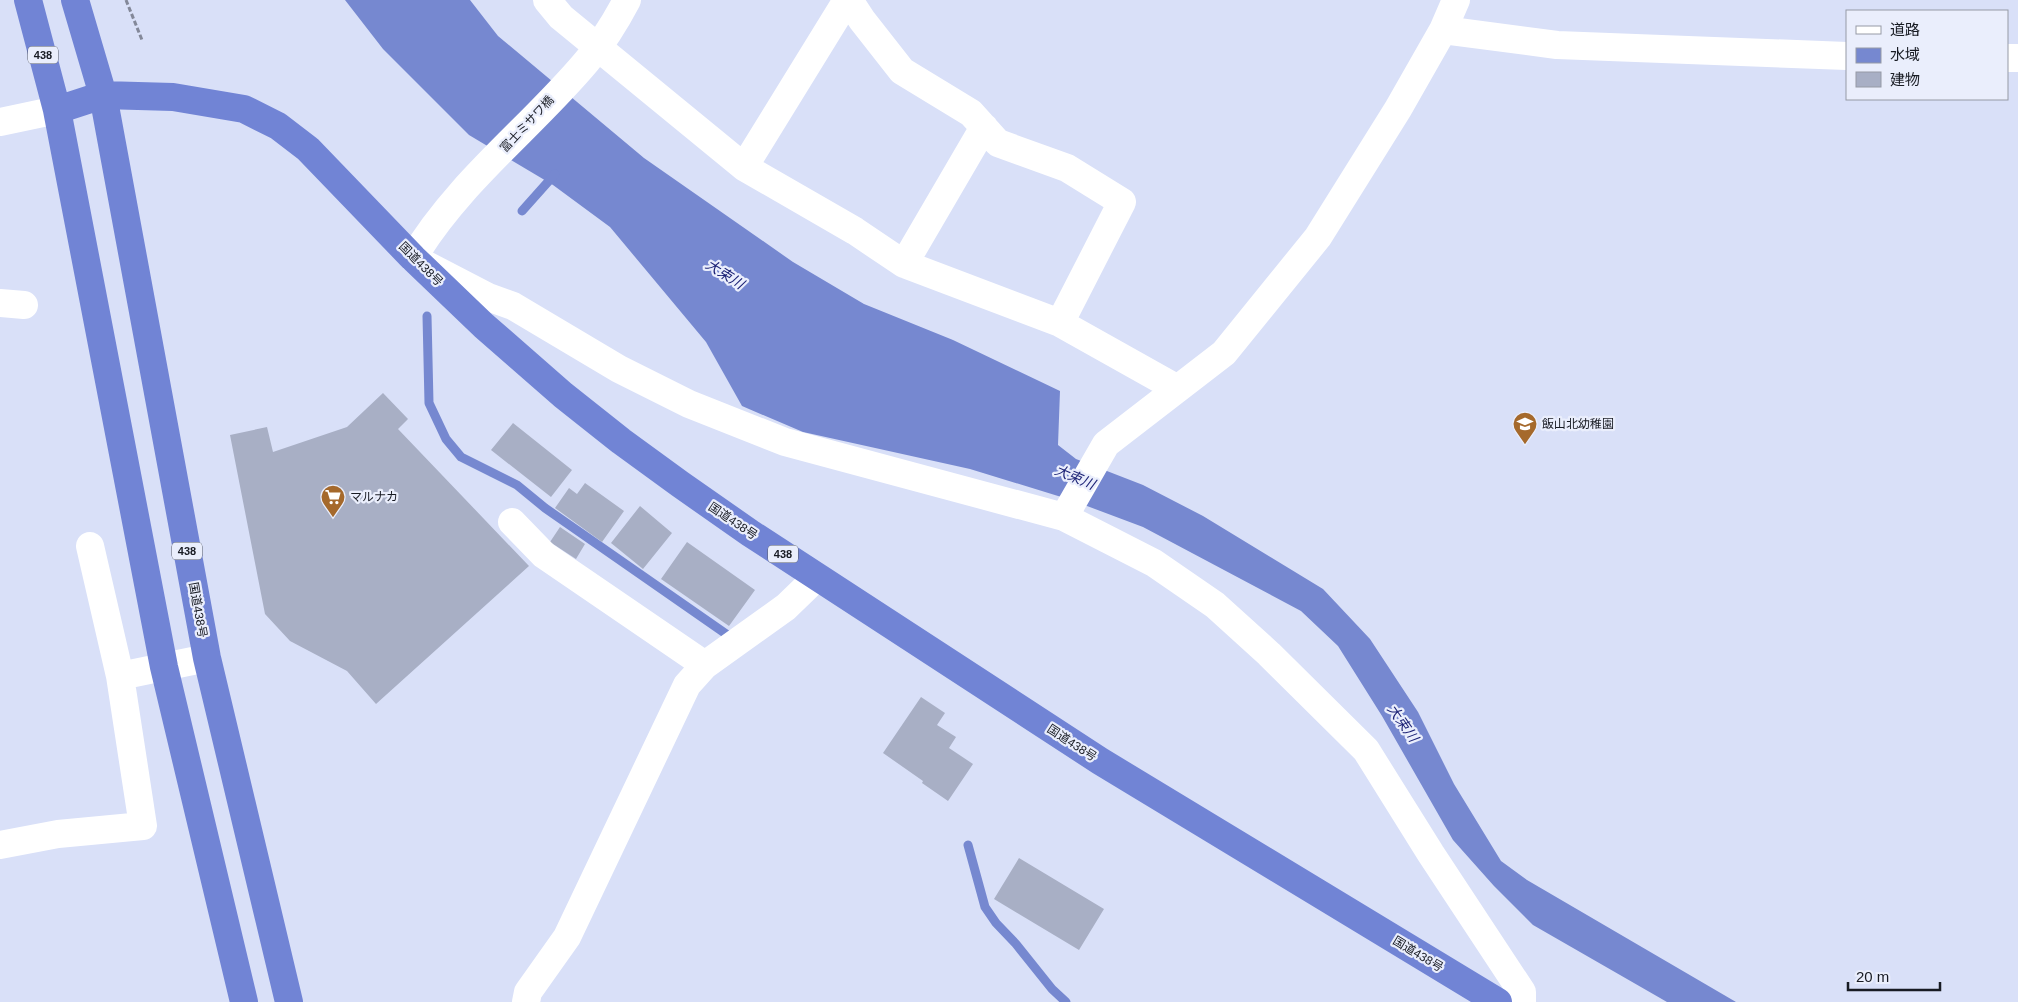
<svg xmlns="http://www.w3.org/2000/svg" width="2018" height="1002" viewBox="0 0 2018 1002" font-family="Arial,'Noto Sans JP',sans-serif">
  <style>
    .water { fill: #7688d0 }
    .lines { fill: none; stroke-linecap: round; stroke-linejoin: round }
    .stream { stroke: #7688d0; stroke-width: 9 }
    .building { fill: #a8afc5 }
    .path { stroke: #838899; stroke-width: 3; stroke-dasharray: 5 2.5; stroke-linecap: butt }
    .minor { stroke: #fff; stroke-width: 28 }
    .highway { stroke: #7184d5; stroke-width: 28 }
    .labels { text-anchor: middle; stroke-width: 4.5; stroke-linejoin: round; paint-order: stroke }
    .shield { fill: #eaeefc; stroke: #575a64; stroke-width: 1 }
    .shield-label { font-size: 11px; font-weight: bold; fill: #181b23 }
    .street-label { font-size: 12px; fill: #181b23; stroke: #eaeefc }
    .poi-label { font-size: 12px; fill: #181b23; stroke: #eaeefc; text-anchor: start }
    .water-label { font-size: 14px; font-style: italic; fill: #1d2376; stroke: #eaeefc }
  </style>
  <rect width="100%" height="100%" fill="#d9e0f8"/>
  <path class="water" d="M 345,0 L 470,0 L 498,36 L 644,158 L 793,262 L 864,304 L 953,340 L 1060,391 L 1058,445 L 1076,459 L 1143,485 L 1203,516 L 1323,589 L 1370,639 L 1418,712 L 1454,784 L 1501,861 L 1527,880 L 1736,1002 L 1667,1002 L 1533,925 L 1494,886 L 1453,840 L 1382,716 L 1338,646 L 1301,611 L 1143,527 L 1071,500 L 970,469 L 803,432 L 742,406 L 706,342 L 610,227 L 553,185 L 469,135 L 383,49 Z"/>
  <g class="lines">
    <path class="stream" d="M 522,211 L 555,174
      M 427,316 L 429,403 L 446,439 L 461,457 L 517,485 L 545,508 L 729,636
      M 968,845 L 985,907 L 996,923 L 1016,944 L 1052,989 L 1066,1002"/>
  </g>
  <path class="building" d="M 383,393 L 408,419 L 398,429 L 529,566 L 376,704 L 347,671 L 290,641 L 265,614 L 230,435 L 267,427 L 273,452 L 347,427 Z
    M 513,423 L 572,470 L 551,497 L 491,450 Z
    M 585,483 L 624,511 L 602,542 L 555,508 L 569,488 L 577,494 Z
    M 640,506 L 672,533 L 643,569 L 611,543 Z
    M 560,527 L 585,544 L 576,559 L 550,542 Z
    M 687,542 L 755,590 L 729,626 L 661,579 Z
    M 921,697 L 945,713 L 937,725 L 956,737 L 949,748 L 973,764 L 948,801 L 922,783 L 923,781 L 883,753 Z
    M 1019,858 L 1104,909 L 1079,950 L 994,899 Z"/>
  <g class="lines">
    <path class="path" d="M 126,0 L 142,40"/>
    <path class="minor" d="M 547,0 L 561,17 L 744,167 L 855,231 L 904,264 L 1060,323 L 1176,388
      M 627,0 C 616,21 603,42 587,61 C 532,127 458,182 413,258 L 488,297 L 513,306 L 619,369 L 689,404 L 785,442 L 1064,517 L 1154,563 L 1215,605 L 1269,654 L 1366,750 L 1431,854 L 1522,992 L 1522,1002
      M 849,0 L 862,20 L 902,71 L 971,113 L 998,143 L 1067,168 L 1122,202 L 1060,323
      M 1443,30 L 1557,45 L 1847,56
      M 2007,58 L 2018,58
      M 0,122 L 57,110
      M 744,167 L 847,0
      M 904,264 L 984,127
      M 0,303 L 24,305
      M 1064,517 L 1106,444 L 1224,353 L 1318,237 L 1398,109 L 1443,30 L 1456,0
      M 512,522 L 544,555 L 705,665
      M 120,676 L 207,658
      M 0,845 L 58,834 L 143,826 L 120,676 L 90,546
      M 526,1002 L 528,992 L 567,937 L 687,685 L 705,665 L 786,607 L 817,577"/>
    <path class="highway" d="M 28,0 L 57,110 L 164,667 L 244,1002
      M 75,0 L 103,95 L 207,658 L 289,1002
      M 57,110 L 103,95 L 173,97 L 244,109 L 278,126 L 308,149 L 413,258 L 484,326 L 563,395 L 621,441 L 680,484 L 750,533 L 1100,761 L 1498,1002"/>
  </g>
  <defs>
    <symbol id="school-pin" viewBox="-11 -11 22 30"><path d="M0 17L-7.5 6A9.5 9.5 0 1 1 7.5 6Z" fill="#a5692c" stroke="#eaeefc"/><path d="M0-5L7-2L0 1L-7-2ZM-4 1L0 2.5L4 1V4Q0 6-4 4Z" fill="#fff"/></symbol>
    <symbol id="supermarket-pin" viewBox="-11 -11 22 30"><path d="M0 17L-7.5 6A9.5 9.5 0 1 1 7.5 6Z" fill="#a5692c" stroke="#eaeefc"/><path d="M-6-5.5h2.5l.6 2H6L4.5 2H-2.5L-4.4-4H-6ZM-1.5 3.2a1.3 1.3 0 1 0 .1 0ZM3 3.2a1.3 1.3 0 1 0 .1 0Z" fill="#fff"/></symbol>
  </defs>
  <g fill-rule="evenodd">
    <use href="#school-pin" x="1511" y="410" width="28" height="38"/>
    <use href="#supermarket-pin" x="319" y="483" width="28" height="38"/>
  </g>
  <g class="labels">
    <g class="shield">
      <rect x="28" y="46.5" width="30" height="17" rx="4"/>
      <rect x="172" y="542.5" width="30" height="17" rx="4"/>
      <rect x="768" y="545.5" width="30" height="17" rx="4"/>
    </g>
    <g class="shield-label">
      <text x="43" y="59">438</text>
      <text x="187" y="555">438</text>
      <text x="783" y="558">438</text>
    </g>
    <g class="street-label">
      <text transform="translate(527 124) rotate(-47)" y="4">富士ミサワ橋</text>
      <text transform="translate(421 264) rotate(45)" y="4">国道438号</text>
      <text transform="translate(733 521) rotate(34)" y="4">国道438号</text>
      <text transform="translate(198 610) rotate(80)" y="4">国道438号</text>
      <text transform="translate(1072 743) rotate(33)" y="4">国道438号</text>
      <text transform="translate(1418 954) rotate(31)" y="4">国道438号</text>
    </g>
    <g class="poi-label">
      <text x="1542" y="428">飯山北幼稚園</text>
      <text x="350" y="501">マルナカ</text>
    </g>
    <g class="water-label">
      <text transform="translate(725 274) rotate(32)" y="5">大束川</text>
      <text transform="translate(1075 477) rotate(23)" y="5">大束川</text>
      <text transform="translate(1403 723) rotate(55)" y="5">大束川</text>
    </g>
  </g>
  <rect x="1846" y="10" width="162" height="90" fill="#eaeefc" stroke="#969aa5"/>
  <rect x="1856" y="26" width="25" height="8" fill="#ffffff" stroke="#969aa5"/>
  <text x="1890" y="35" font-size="15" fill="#181b23">道路</text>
  <rect x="1856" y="48" width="25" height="15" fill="#7688d0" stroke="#969aa5"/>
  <text x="1890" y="60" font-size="15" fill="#181b23">水域</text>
  <rect x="1856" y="72" width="25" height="15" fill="#a8afc5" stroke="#969aa5"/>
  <text x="1890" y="85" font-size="15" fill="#181b23">建物</text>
  <path d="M1848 982v8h92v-8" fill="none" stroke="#181b23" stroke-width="2.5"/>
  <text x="1856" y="982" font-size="15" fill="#181b23" stroke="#eaeefc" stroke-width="4" paint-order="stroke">20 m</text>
</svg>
